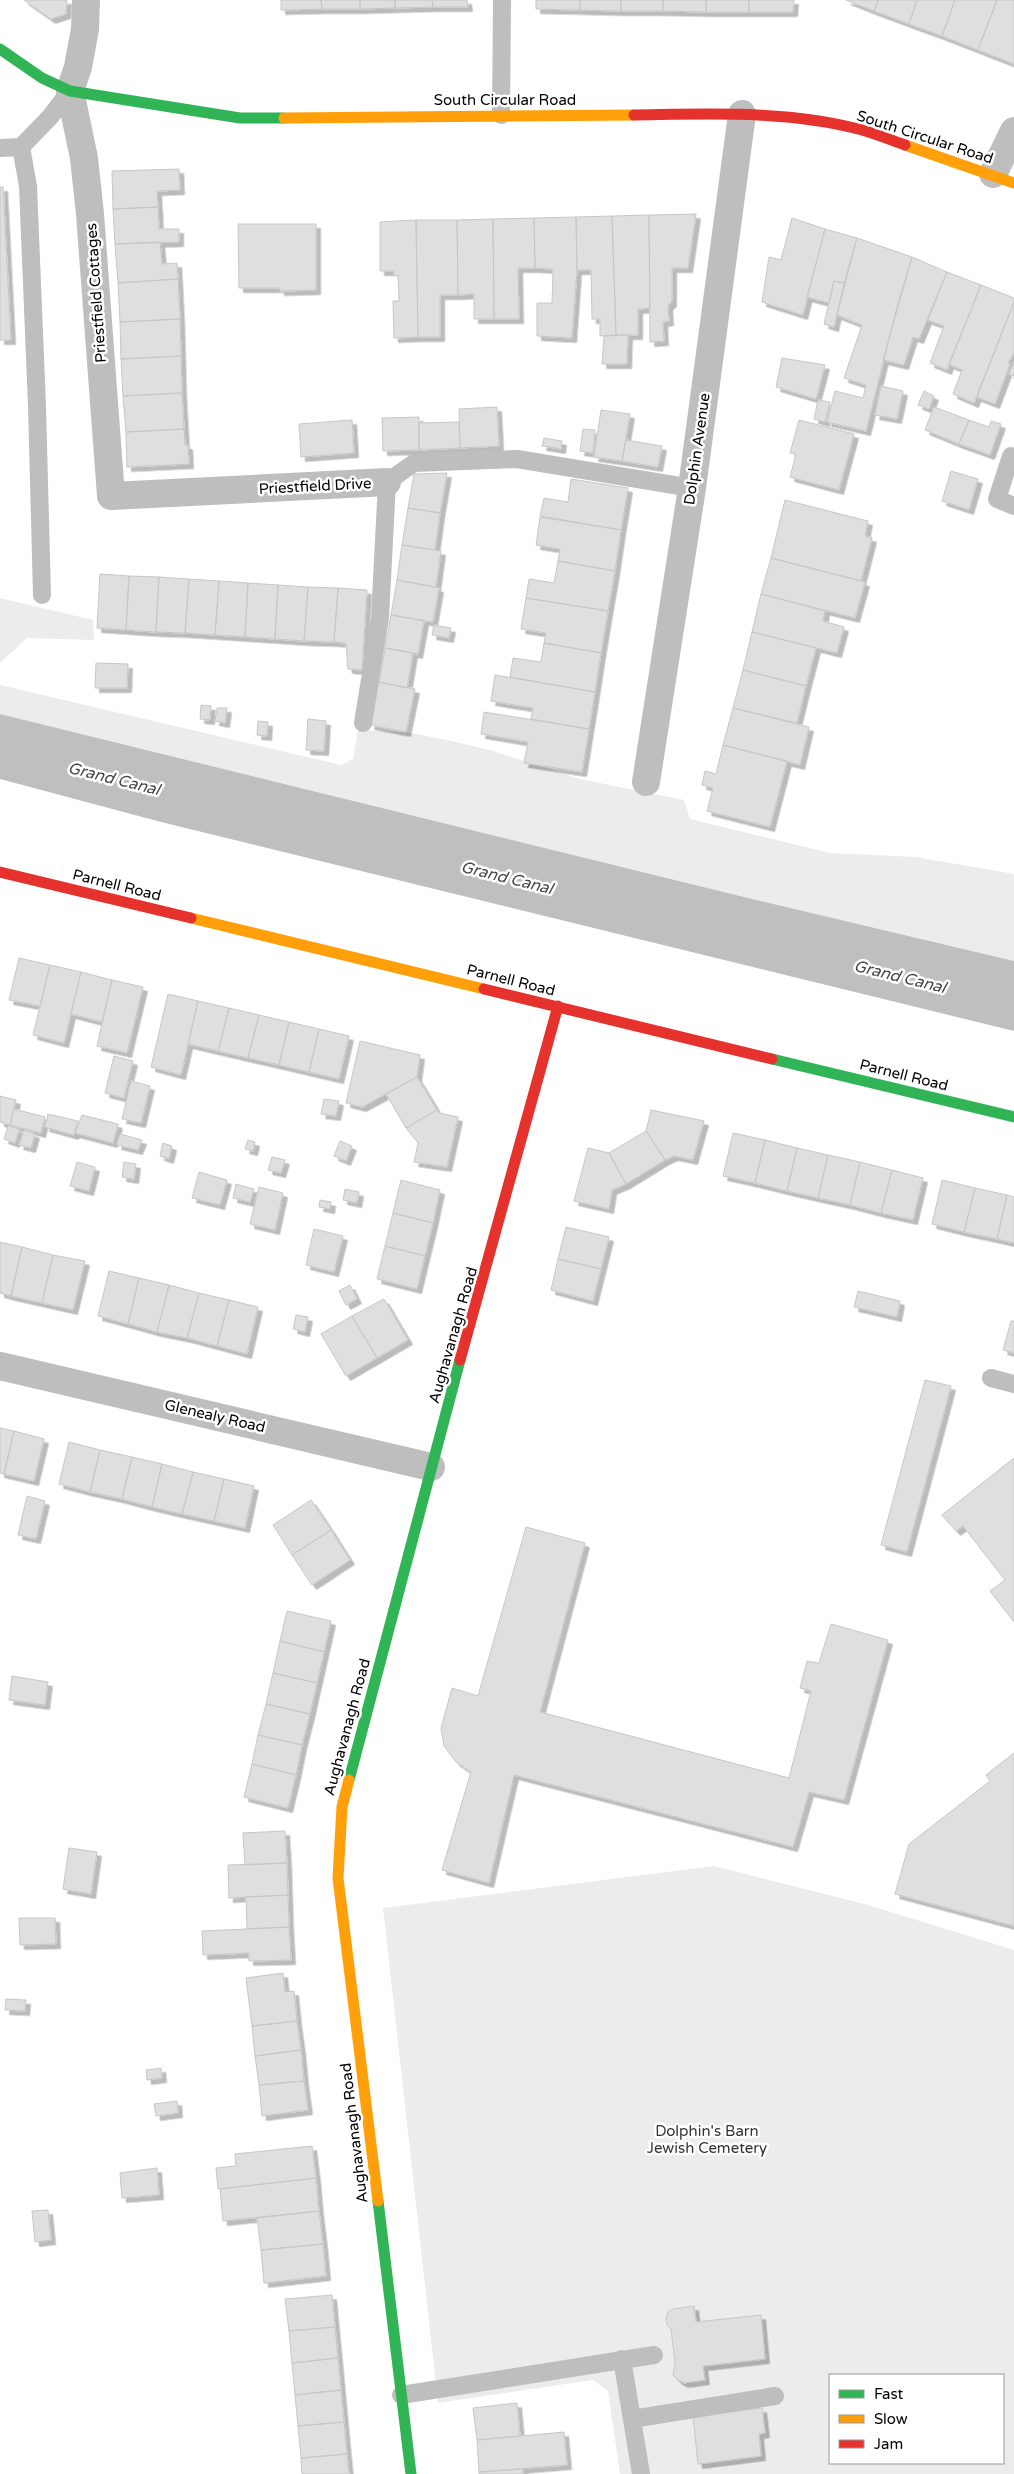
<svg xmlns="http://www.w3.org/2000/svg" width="1014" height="2474" viewBox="0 0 1014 2474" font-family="'Varela Round',sans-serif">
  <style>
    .green { fill: #ececec; fill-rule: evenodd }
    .water { fill: #bfbfbf }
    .building { fill: #dfdfdf; stroke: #c7c7c7; filter: url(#shadow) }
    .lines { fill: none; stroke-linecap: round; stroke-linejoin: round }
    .lane { stroke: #bebebe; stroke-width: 18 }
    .street { stroke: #bebebe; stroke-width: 28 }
    .fast { stroke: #30b455; stroke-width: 11 }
    .slow { stroke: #ff9f0a; stroke-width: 11 }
    .jam { stroke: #e5322d; stroke-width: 11 }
    .labels { text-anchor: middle; stroke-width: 5; stroke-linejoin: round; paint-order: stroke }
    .street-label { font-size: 15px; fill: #000; stroke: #fff }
    .park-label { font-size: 15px; fill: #333; stroke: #fff }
    .water-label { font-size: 16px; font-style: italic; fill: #444; stroke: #fff }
  </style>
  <defs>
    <filter id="shadow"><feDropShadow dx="4.5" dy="4.5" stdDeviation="0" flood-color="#0004"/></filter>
  </defs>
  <rect width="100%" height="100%" fill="#fff"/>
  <path class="green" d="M 0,598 L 93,620 L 94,640 L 27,638 L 0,663 Z
    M 0,685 L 341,765 L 353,759 L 358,730 L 406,732 L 452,741 L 493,751 L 580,779 L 684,800 L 690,819 L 830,853 L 916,857 L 1014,874 L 1014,961 L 744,897 L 0,714 Z
    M 714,1866 L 868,1905 L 1014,1950 L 1014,2474 L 620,2474 L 608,2391 L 593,2380 L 438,2403 L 383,1908 ZM 830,2375 L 1003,2375 L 1003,2463 L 830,2463 Z"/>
  <path class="water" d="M 0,714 L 744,897 L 1014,961 L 1014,1031 L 161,822 L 0,779 Z"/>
  <path class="building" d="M 24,0 L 67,0 L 66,14 L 51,19 Z
    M 281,0 L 321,0 L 322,9 L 281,10 Z
    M 321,0 L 360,0 L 360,9 L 322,9 Z
    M 360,0 L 395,0 L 395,8 L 360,9 Z
    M 395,0 L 432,0 L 433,7 L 395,8 Z
    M 432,0 L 467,0 L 468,7 L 433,7 Z
    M 536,0 L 580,0 L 580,10 L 536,9 Z
    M 580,0 L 621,0 L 621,11 L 580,10 Z
    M 621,0 L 663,0 L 663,11 L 621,11 Z
    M 663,0 L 706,0 L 706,12 L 663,11 Z
    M 706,0 L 749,0 L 749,12 L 706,12 Z
    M 749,0 L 794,0 L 793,12 L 749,12 Z
    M 846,0 L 878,0 L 874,11 Z
    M 878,0 L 917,0 L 909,24 L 874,11 Z
    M 917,0 L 955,0 L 942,36 L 909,24 Z
    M 955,0 L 997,0 L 978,50 L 942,36 Z
    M 997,0 L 1014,0 L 1014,64 L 978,50 Z
    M 179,169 L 180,190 L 157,191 L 158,207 L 113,209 L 112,171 Z
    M 0,187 L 3,187 L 11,340 L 0,340 Z
    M 158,207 L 159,229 L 179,229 L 179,242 L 115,244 L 113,209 Z
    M 696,214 L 688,268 L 672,268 L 672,302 L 668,306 L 669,321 L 663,322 L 664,341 L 650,342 L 649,215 Z
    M 649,215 L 650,308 L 638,309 L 638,335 L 616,335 L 612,216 Z
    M 612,216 L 616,335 L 600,336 L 600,319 L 592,319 L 591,270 L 577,270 L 576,217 Z
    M 576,217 L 577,270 L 572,338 L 537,336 L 537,303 L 552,303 L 553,273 L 552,269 L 535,268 L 534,218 Z
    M 534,218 L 535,268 L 518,268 L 519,319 L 494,319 L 493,219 Z
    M 792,218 L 825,229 L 803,315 L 762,302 L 769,257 L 781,260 Z
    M 493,219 L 494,319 L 474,319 L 474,294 L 458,295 L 457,220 Z
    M 416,220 L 457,220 L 458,295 L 440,295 L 440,337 L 418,337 Z
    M 416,220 L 418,337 L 394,338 L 393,301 L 399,301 L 398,275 L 394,275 L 394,271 L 380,271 L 380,222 Z
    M 238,224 L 316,224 L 316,290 L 280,291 L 280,288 L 239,288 Z
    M 825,229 L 857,238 L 844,283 L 834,281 L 829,303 L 807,297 Z
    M 857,238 L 912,257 L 897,307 L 866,431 L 827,422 L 835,391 L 863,398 L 866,385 L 844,378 L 862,325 L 837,315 Z
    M 160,242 L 162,264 L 177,263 L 178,279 L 118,283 L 115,244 Z
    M 912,257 L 947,272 L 919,339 L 913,337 L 904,365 L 883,360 Z
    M 947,272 L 981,285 L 947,370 L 930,363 L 944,326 L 928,320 Z
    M 178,279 L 180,319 L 120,322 L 118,283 Z
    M 834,281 L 844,283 L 834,327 L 824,324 Z
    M 981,285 L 1014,298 L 1014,302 L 974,403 L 953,394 L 962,370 L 949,364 Z
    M 1014,302 L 1014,353 L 1008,363 L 1010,364 L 995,404 L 977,397 Z
    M 180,319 L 181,356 L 121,359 L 120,322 Z
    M 628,335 L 627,364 L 602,364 L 604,336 Z
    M 181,356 L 182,393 L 123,396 L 121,359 Z
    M 782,358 L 825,365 L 816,399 L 776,387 Z
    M 1014,362 L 1014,376 L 1009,374 Z
    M 881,386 L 903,391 L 897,419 L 875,415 Z
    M 924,391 L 934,396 L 929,409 L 918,405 Z
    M 182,393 L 184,429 L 126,432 L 123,396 Z
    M 818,400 L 830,402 L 825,422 L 814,419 Z
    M 497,407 L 499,446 L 460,448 L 459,409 Z
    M 934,407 L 969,420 L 959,444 L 925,430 Z
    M 601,410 L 630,414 L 622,461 L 594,457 Z
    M 419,417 L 419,450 L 383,451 L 382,418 Z
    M 352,420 L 354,453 L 301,457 L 299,424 Z
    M 799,420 L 854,434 L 839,490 L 790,477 L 796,454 L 790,453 Z
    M 969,420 L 989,427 L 991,421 L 1001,424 L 990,455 L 959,444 Z
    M 459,422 L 460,448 L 419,450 L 419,423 Z
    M 184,429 L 185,445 L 188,445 L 189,464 L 127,467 L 126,432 Z
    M 583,429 L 595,430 L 593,453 L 580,451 Z
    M 544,438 L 562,441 L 561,449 L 542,446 Z
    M 626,440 L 662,446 L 658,467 L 622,461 Z
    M 951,471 L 978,479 L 969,510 L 942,501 Z
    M 447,473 L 440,513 L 408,508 L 414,474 Z
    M 571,479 L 628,488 L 621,530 L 540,516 L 544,498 L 568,502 Z
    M 785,500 L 868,521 L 865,536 L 872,538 L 861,581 L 771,558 Z
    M 408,508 L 440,513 L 435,550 L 402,545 Z
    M 540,517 L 621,530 L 615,571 L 558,561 L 560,549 L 536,545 Z
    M 402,545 L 441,551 L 436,587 L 397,580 Z
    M 771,558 L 865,582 L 855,618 L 761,594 Z
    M 558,561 L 615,571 L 608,611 L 526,598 L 529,579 L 554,583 Z
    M 100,574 L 129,576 L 126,630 L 97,628 Z
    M 129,576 L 159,577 L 156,632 L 126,630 Z
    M 159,577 L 189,579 L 185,633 L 156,632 Z
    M 189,579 L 219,581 L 215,635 L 185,633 Z
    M 397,580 L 439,588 L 433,622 L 391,615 Z
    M 219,581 L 248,583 L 245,637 L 215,635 Z
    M 248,583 L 278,585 L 275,639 L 245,637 Z
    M 278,585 L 308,587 L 304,641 L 275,639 Z
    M 308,587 L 338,588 L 334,642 L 304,641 Z
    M 338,588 L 367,590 L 362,670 L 348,669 L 346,643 L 334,642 Z
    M 761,594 L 825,611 L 823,621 L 844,627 L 837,653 L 752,632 Z
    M 526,598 L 608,611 L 601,653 L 544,643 L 546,633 L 521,629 Z
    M 391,615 L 424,621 L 418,654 L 385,648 Z
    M 434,625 L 451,628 L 449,638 L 432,635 Z
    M 752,632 L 816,648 L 806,686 L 743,670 Z
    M 544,643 L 601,653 L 595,692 L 510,677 L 513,658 L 541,662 Z
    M 385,648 L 413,653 L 407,688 L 379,682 Z
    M 96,663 L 128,664 L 127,688 L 95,688 Z
    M 743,670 L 806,686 L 797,723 L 733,708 Z
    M 495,675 L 595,692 L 589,729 L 531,719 L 533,708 L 491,701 Z
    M 379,682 L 415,689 L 406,732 L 370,725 Z
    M 201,705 L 211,706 L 210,720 L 200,719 Z
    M 217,708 L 227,708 L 225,723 L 215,721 Z
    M 733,708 L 809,727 L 800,765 L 723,745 Z
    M 484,712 L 589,729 L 582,772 L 524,763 L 528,742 L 481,734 Z
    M 308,719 L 326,721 L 324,751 L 306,750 Z
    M 258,721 L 268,722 L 267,736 L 257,735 Z
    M 723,745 L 787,761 L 770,827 L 707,811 L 713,788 L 702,785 L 705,771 L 716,774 Z
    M 19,958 L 50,965 L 40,1006 L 9,1000 Z
    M 50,965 L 81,972 L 64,1043 L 33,1035 Z
    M 81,972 L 112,980 L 102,1022 L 71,1014 Z
    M 112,980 L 143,987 L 127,1053 L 97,1046 Z
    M 168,994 L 198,1001 L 181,1075 L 151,1067 Z
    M 198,1001 L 229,1008 L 218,1051 L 188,1044 Z
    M 229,1008 L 259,1015 L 248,1058 L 218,1051 Z
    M 259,1015 L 289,1022 L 279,1065 L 248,1058 Z
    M 289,1022 L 319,1029 L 309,1072 L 279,1065 Z
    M 319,1029 L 349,1036 L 339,1079 L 309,1072 Z
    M 360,1041 L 420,1055 L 417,1077 L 362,1107 L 346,1103 Z
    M 114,1056 L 133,1061 L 124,1098 L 105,1093 Z
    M 417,1077 L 437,1110 L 406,1128 L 386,1094 Z
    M 131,1081 L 150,1086 L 141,1123 L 122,1119 Z
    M 0,1096 L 16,1100 L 10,1125 L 0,1122 Z
    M 324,1099 L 339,1101 L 336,1116 L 321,1114 Z
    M 14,1109 L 45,1117 L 41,1133 L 10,1125 Z
    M 437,1110 L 439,1113 L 458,1117 L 447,1167 L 414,1162 L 418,1143 L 406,1128 Z
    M 651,1110 L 704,1121 L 693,1160 L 674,1156 L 665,1160 L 646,1131 Z
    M 48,1114 L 78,1121 L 74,1135 L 45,1127 Z
    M 82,1115 L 118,1124 L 113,1143 L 75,1133 Z
    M 8,1126 L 19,1129 L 15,1143 L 4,1139 Z
    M 24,1130 L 35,1134 L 31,1148 L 19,1145 Z
    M 646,1131 L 665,1160 L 626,1184 L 609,1153 Z
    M 733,1133 L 765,1140 L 755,1183 L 723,1176 Z
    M 120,1134 L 142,1140 L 138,1150 L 117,1145 Z
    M 248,1140 L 255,1142 L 253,1151 L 245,1149 Z
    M 765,1140 L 797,1148 L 787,1191 L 755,1183 Z
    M 340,1141 L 352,1146 L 346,1161 L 334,1156 Z
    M 163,1143 L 172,1146 L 169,1159 L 160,1156 Z
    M 588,1148 L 609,1153 L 626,1184 L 612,1190 L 609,1209 L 574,1201 Z
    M 797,1148 L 828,1155 L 818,1198 L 787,1191 Z
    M 828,1155 L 860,1162 L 850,1205 L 818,1198 Z
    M 272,1157 L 285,1160 L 281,1173 L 268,1170 Z
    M 77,1162 L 95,1167 L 89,1191 L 70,1186 Z
    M 124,1162 L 136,1164 L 134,1179 L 122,1177 Z
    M 860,1162 L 892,1170 L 881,1213 L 850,1205 Z
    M 892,1170 L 923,1178 L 913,1220 L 881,1213 Z
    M 199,1172 L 227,1180 L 220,1205 L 192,1198 Z
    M 401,1180 L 440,1190 L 433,1223 L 393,1213 Z
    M 942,1180 L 975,1188 L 964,1232 L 932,1224 Z
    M 236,1184 L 254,1189 L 250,1202 L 233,1198 Z
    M 259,1187 L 283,1193 L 275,1230 L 250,1224 Z
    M 975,1188 L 1007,1195 L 997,1239 L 964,1232 Z
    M 345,1189 L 359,1192 L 357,1203 L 343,1200 Z
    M 1007,1195 L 1014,1197 L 1014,1243 L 997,1239 Z
    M 320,1200 L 331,1202 L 330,1209 L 319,1207 Z
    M 393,1213 L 433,1223 L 425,1256 L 385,1246 Z
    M 566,1227 L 609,1237 L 601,1269 L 558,1259 Z
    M 314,1229 L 343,1236 L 334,1272 L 306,1265 Z
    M 0,1242 L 22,1247 L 11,1296 L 0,1293 Z
    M 385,1246 L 425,1256 L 417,1289 L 377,1279 Z
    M 22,1247 L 53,1255 L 42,1303 L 11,1296 Z
    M 53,1255 L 85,1261 L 73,1310 L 42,1303 Z
    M 558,1259 L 601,1269 L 593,1301 L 551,1290 Z
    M 109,1271 L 139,1278 L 128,1324 L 98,1316 Z
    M 139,1278 L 169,1285 L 157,1332 L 128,1324 Z
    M 169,1285 L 199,1293 L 187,1338 L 157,1332 Z
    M 350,1285 L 357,1299 L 346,1305 L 339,1291 Z
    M 858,1291 L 900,1301 L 897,1317 L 854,1307 Z
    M 199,1293 L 229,1300 L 217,1346 L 187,1338 Z
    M 384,1299 L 408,1340 L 377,1358 L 352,1316 Z
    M 229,1300 L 258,1307 L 247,1354 L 217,1346 Z
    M 296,1315 L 308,1317 L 305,1332 L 293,1329 Z
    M 352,1316 L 377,1358 L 346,1376 L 321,1334 Z
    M 1011,1321 L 1014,1321 L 1014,1353 L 1003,1350 Z
    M 925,1380 L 951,1386 L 907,1552 L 881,1545 Z
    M 0,1428 L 14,1431 L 4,1474 L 0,1473 Z
    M 14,1431 L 44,1439 L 34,1481 L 4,1474 Z
    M 69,1442 L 100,1450 L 90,1492 L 59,1484 Z
    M 100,1450 L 132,1457 L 122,1499 L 90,1492 Z
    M 132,1457 L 162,1464 L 152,1507 L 122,1499 Z
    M 1014,1458 L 1014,1622 L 990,1591 L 1005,1580 L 963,1526 L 956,1531 L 942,1515 Z
    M 162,1464 L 193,1472 L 182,1514 L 152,1507 Z
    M 193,1472 L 224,1479 L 214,1521 L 182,1514 Z
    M 224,1479 L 254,1486 L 245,1528 L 214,1521 Z
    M 27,1496 L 45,1501 L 36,1539 L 18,1535 Z
    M 311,1500 L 331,1530 L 292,1555 L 273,1525 Z
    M 526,1527 L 585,1543 L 540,1712 L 789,1778 L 811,1691 L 800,1688 L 807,1661 L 819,1663 L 831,1624 L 888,1640 L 844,1800 L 809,1792 L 793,1847 L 514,1775 L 489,1883 L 442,1870 L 471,1772 L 456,1762 L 444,1746 L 441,1728 L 452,1688 L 478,1696 Z
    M 331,1530 L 350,1560 L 312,1585 L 292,1555 Z
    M 287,1611 L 331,1621 L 324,1652 L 280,1641 Z
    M 280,1641 L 324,1652 L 317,1683 L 273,1673 Z
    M 273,1673 L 317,1683 L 310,1714 L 266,1704 Z
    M 12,1676 L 48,1682 L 45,1705 L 9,1700 Z
    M 266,1704 L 310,1714 L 302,1745 L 258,1735 Z
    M 258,1735 L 302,1745 L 296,1775 L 252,1764 Z
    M 1014,1753 L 1014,1926 L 895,1894 L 909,1844 L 990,1781 L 986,1775 Z
    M 252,1764 L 296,1775 L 288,1808 L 244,1797 Z
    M 285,1831 L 287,1863 L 245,1865 L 243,1833 Z
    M 69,1848 L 97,1852 L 91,1894 L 63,1889 Z
    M 287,1863 L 288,1895 L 229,1898 L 228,1865 Z
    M 288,1895 L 289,1927 L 247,1929 L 246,1897 Z
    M 19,1918 L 55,1918 L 56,1944 L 20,1945 Z
    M 289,1927 L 291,1960 L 249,1961 L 249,1953 L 203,1955 L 202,1931 Z
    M 283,1973 L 285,1992 L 294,1991 L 297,2021 L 252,2026 L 246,1978 Z
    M 6,1999 L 26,2000 L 25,2011 L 5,2010 Z
    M 297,2021 L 301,2050 L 255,2056 L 252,2026 Z
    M 301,2050 L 304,2081 L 259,2085 L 255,2056 Z
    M 161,2068 L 162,2078 L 147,2080 L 146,2070 Z
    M 304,2081 L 308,2110 L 262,2116 L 259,2085 Z
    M 177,2101 L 178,2113 L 156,2116 L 154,2104 Z
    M 312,2146 L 316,2178 L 218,2189 L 216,2168 L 236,2166 L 235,2154 Z
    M 157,2168 L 159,2195 L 122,2198 L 120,2173 Z
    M 316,2178 L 319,2211 L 223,2221 L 220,2189 Z
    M 48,2210 L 51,2240 L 35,2242 L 32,2211 Z
    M 319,2211 L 323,2244 L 261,2250 L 257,2218 Z
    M 323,2244 L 326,2276 L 264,2283 L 261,2250 Z
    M 332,2295 L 335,2327 L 289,2331 L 285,2299 Z
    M 694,2306 L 696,2322 L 761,2315 L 765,2359 L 703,2366 L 705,2380 L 684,2383 L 678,2380 L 673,2375 L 675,2363 L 671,2329 L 667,2325 L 666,2318 L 668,2312 L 673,2309 Z
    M 335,2327 L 338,2358 L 292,2363 L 289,2331 Z
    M 338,2358 L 341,2390 L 295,2395 L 292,2363 Z
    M 341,2390 L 344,2422 L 298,2426 L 295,2395 Z
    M 517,2403 L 520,2436 L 477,2440 L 473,2408 Z
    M 762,2408 L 765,2433 L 759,2434 L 761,2456 L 698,2464 L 693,2416 Z
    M 344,2422 L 347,2454 L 301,2458 L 298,2426 Z
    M 564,2432 L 567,2465 L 479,2472 L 477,2440 Z
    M 347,2454 L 349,2474 L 302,2474 L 301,2458 Z
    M 523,2469 L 523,2474 L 479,2474 L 479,2472 Z"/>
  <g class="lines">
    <path class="lane" d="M 501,115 L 502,1
      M 21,147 L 28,186 L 37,406 L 42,595
      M 0,148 L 21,147 L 50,117 L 70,91
      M 1011,456 L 997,499 L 1014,506
      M 363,723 L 380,618 L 387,482 L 414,463 L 517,459 L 692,488
      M 991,1378 L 1014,1384
      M 622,2359 L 641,2474
      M 401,2395 L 654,2355
      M 632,2419 L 775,2396"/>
    <path class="street" d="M 86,0 L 85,29 L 78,67 L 70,91 L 84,158 L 90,214 L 111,496 L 387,482
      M 993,174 L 1014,131
      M 646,782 L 692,488 L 742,114
      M 0,1366 L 431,1467"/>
    <path class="fast" d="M 0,49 L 42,78 L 70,91 L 240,118 L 284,118
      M 772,1059 L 1014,1117
      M 349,1780 L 460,1360
      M 378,2201 L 411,2474"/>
    <path class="slow" d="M 284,118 L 634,115
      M 905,145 L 1014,183
      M 191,918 L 484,989
      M 349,1780 L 342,1807 L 338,1878 L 378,2201"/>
    <path class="jam" d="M 634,115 C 709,114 788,110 862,130 C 876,134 891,140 905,145
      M 0,872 L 191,918
      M 484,989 L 772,1059
      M 460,1360 L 558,1006"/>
  </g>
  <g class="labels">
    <g class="street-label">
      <text x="505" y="105">South Circular Road</text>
      <text transform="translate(925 137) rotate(18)" y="5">South Circular Road</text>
      <text transform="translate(96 293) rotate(-94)" y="5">Priestfield Cottages</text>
      <text transform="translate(697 449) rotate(-82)" y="5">Dolphin Avenue</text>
      <text transform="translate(315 486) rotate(-3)" y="5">Priestfield Drive</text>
      <text transform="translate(117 885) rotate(14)" y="5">Parnell Road</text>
      <text transform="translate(511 980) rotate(14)" y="5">Parnell Road</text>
      <text transform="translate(904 1075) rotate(14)" y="5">Parnell Road</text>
      <text transform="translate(453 1335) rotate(-74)" y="5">Aughavanagh Road</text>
      <text transform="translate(215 1416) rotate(13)" y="5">Glenealy Road</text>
      <text transform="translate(347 1727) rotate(-75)" y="5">Aughavanagh Road</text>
      <text transform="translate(354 2133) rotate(-97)" y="5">Aughavanagh Road</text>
    </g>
    <g class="park-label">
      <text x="707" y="2136">Dolphin's Barn<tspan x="707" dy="17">Jewish Cemetery</tspan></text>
    </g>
    <g class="water-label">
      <text transform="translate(114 778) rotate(14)" y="6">Grand Canal</text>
      <text transform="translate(507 877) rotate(14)" y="6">Grand Canal</text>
      <text transform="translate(900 976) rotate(14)" y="6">Grand Canal</text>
    </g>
  </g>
  <rect x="829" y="2374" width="175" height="90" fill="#ffffff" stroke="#999999"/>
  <rect x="839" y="2390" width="25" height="8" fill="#30b455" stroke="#999999"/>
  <text x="874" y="2399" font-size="15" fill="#000000">Fast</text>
  <rect x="839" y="2415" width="25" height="8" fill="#ff9f0a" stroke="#999999"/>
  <text x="874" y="2424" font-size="15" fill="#000000">Slow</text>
  <rect x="839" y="2440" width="25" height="8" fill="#e5322d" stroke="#999999"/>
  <text x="874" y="2449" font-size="15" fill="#000000">Jam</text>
</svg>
